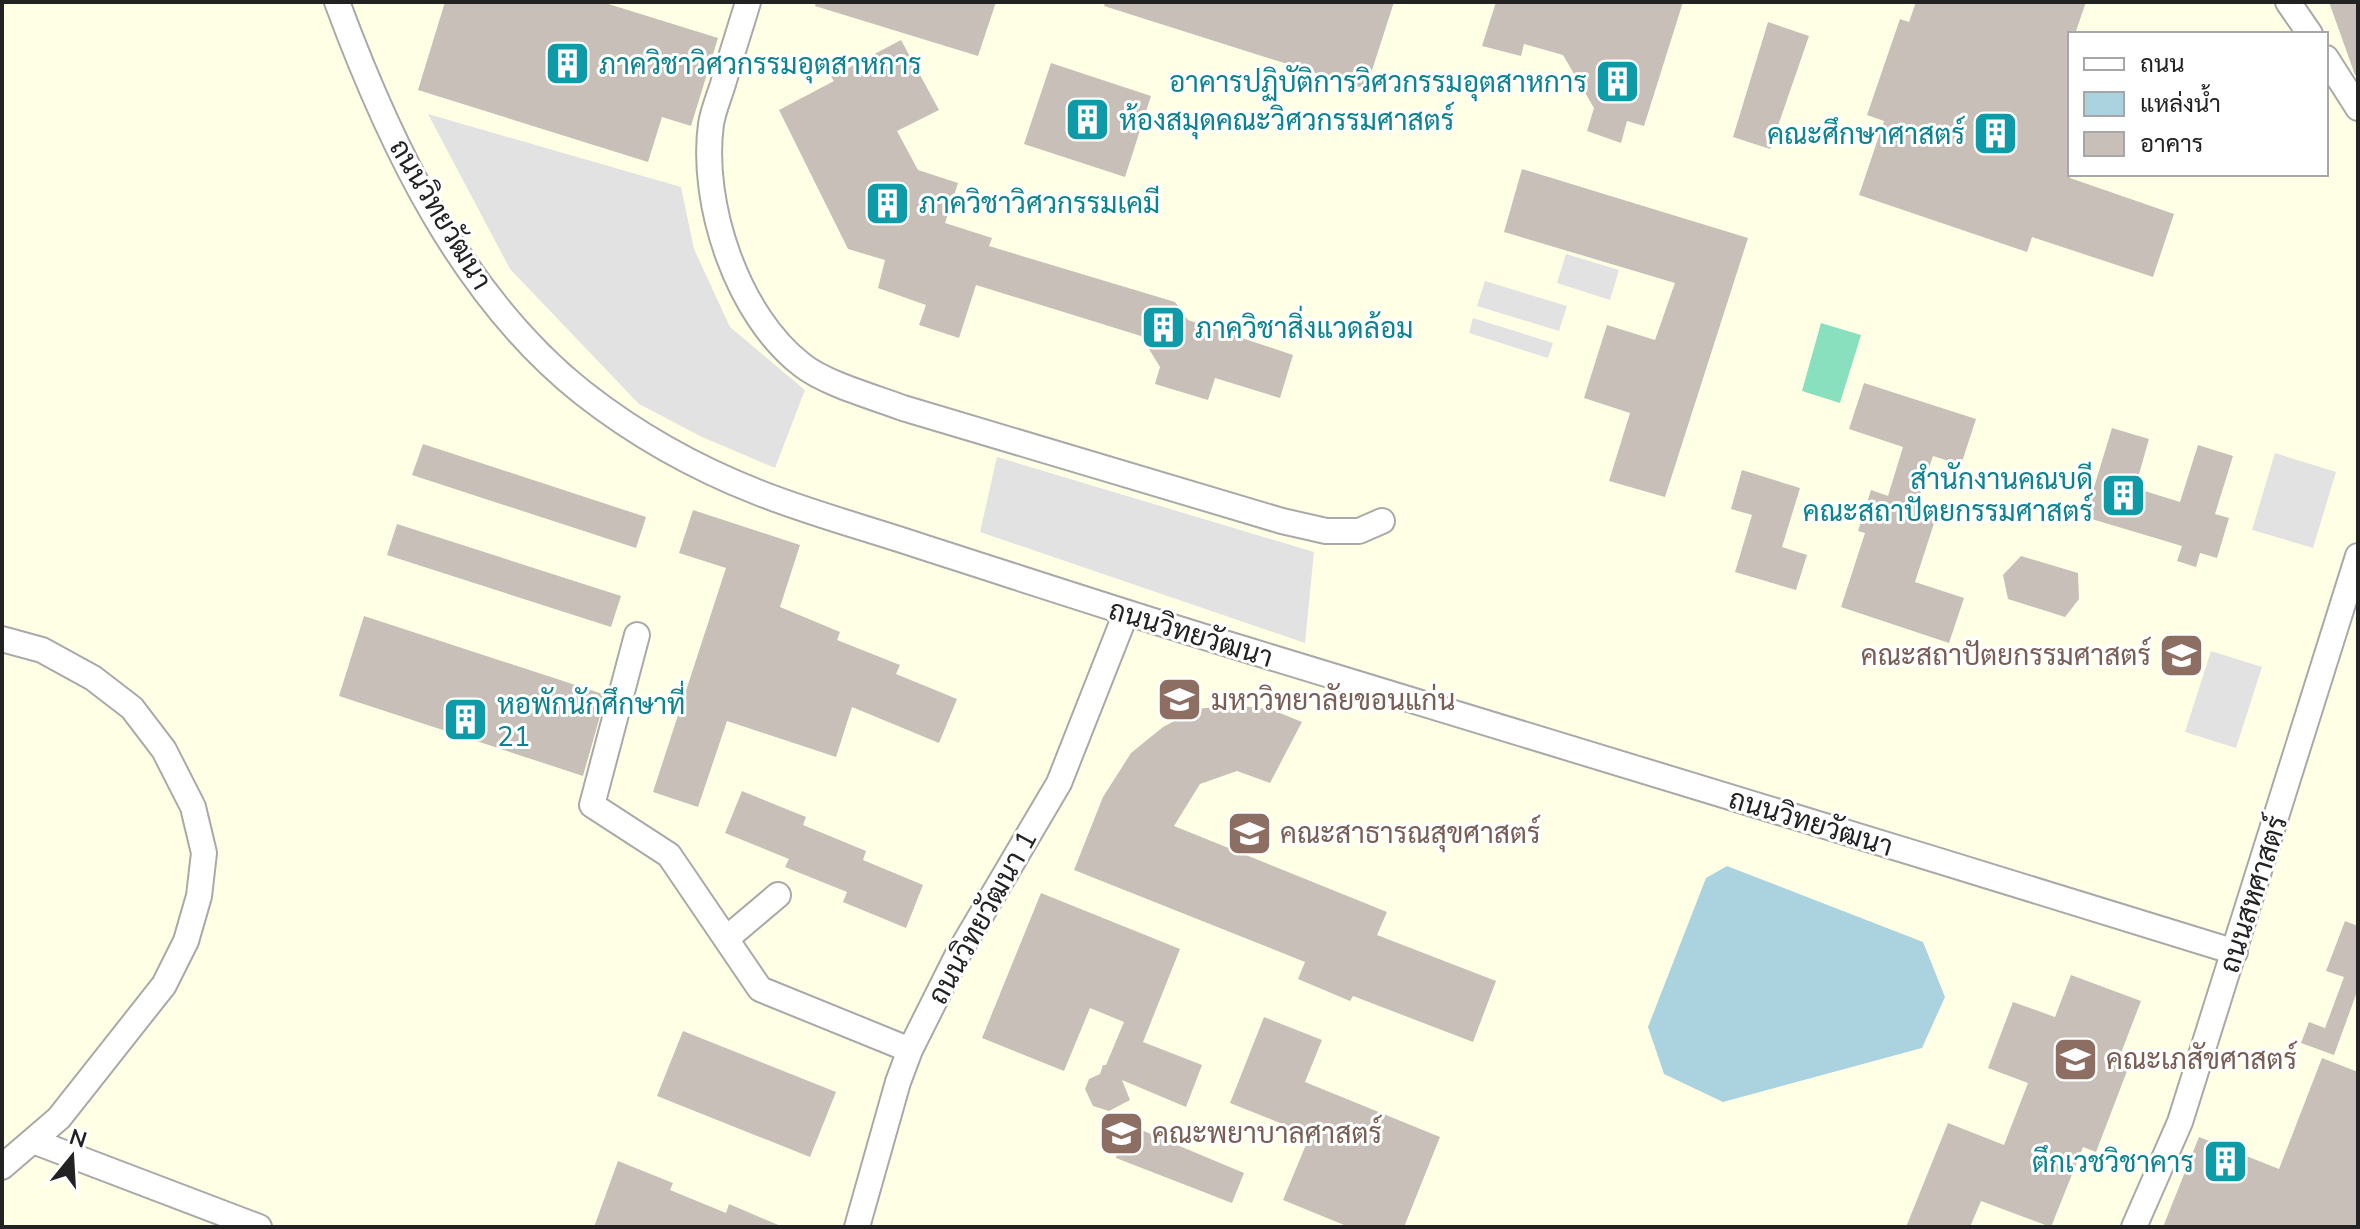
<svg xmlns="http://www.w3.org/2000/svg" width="2360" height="1229" viewBox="0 0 2360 1229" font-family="'Nunito Sans',Sarabun,sans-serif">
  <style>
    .education { fill: #ffffe5; fill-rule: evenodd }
    .pitch { fill: #88e0be }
    .parking { fill: #e2e2e2 }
    .water { fill: #aad3df }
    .building { fill: #c7bfb8 }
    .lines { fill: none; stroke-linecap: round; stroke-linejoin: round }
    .minor-casing { stroke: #a9a9a9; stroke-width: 28 }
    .minor { stroke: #fff; stroke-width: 24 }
    .labels { text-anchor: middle; stroke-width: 6; stroke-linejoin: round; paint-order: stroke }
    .culture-label { font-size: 28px; fill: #0d838f; stroke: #fff; text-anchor: start }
    .street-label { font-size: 28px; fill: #222; stroke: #fff }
    .education-label { font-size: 28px; fill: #785e54; stroke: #fff; text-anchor: start }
  </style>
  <rect width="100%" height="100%" fill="#f2efe9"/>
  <path class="education" d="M 2,2 L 2358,2 L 2358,1227 L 2,1227 ZM 2070,34 L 2326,34 L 2326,174 L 2070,174 Z"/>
  <path class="pitch" d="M 1821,323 L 1861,335 L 1840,403 L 1802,391 Z"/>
  <path class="parking" d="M 428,114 L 681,187 L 694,249 L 730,327 L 805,390 L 775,468 L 702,437 L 639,404 L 510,269 Z
    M 1566,254 L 1619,270 L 1610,300 L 1557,283 Z
    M 1485,281 L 1567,306 L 1559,331 L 1477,306 Z
    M 1473,318 L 1553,343 L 1548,358 L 1469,333 Z
    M 2275,453 L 2336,472 L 2313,548 L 2252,530 Z
    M 997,457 L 1314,552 L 1305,643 L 980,532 Z
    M 2211,651 L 2262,667 L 2236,748 L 2185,732 Z"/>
  <path class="water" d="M 1727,866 L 1923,942 L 1945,997 L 1922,1048 L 1723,1102 L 1664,1074 L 1648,1027 L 1706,878 Z"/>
  <path class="building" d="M 445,2 L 602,2 L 718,38 L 691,126 L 662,117 L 648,162 L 418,90 Z
    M 816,2 L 996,2 L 978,56 L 815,6 Z
    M 1105,2 L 1394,2 L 1366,89 L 1104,6 Z
    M 1496,2 L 1683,2 L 1644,126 L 1627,121 L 1621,143 L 1587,131 L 1594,108 L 1563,55 L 1524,44 L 1521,56 L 1482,46 Z
    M 1916,2 L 2086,2 L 2075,34 L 2070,34 L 2070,178 L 2174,214 L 2153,277 L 2032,237 L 2027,252 L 1859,195 L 1884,121 L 1867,115 L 1900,19 L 1909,22 Z
    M 2329,2 L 2358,2 L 2358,77 L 2355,75 Z
    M 1768,22 L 1809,36 L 1770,149 L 1733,137 Z
    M 901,40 L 939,110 L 897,131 L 918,170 L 958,183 L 945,223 L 992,238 L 989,246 L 1175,302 L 1188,320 L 1293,355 L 1280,398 L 1215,378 L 1208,400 L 1155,384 L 1160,367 L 1141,336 L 976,285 L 959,338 L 919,325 L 926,305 L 878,288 L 885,260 L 848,249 L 779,110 L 834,81 L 831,77 Z
    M 1051,63 L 1151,96 L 1125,177 L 1024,144 Z
    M 1522,169 L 1748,238 L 1665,497 L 1609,481 L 1630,413 L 1584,398 L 1607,325 L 1655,340 L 1675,283 L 1504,232 Z
    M 1864,383 L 1976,419 L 1961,465 L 1933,456 L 1917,504 L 1938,511 L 1915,582 L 1964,598 L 1949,643 L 1841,607 L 1865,533 L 1858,531 L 1871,490 L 1888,496 L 1903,447 L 1849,429 Z
    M 2112,428 L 2149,439 L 2135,488 L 2180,502 L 2198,445 L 2233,456 L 2215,514 L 2229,518 L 2217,558 L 2200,553 L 2196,567 L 2177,561 L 2182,546 L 2085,517 Z
    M 423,444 L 646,517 L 636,548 L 412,475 Z
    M 1742,470 L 1800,488 L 1782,547 L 1807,555 L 1796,590 L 1735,572 L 1752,515 L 1731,509 Z
    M 693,510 L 800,545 L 780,607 L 840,632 L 837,640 L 900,665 L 896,674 L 957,699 L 939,743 L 852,707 L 836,757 L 727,721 L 698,807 L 653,792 L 726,568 L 679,553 Z
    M 397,524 L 621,596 L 611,627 L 387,555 Z
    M 2021,556 L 2078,573 L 2079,599 L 2065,617 L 2008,599 L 2003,575 Z
    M 364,616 L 606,695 L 583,776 L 339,696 Z
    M 1233,705 L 1270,709 L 1302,722 L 1270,783 L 1237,771 L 1200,784 L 1174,826 L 1387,912 L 1377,935 L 1496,981 L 1473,1042 L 1353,996 L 1350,1001 L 1298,979 L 1305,962 L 1074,870 L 1103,797 L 1131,753 L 1163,727 L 1197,709 Z
    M 742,791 L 806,817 L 803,825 L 866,851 L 863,860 L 923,885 L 906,928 L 843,902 L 847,892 L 785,867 L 789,859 L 725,833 Z
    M 1041,893 L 1180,949 L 1143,1042 L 1202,1065 L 1186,1107 L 1122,1080 L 1130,1100 L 1109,1111 L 1093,1106 L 1085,1089 L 1089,1079 L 1100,1074 L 1103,1065 L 1106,1065 L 1124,1022 L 1090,1008 L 1064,1071 L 982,1038 Z
    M 2345,921 L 2358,926 L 2358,989 L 2334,1055 L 2301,1043 L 2309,1022 L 2325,1028 L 2344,977 L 2326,971 Z
    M 2071,975 L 2141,1001 L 2121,1053 L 2132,1058 L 2096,1152 L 2083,1147 L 2051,1227 L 1981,1201 L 1970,1227 L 1906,1227 L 1948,1123 L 2004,1145 L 2028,1083 L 1988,1068 L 2013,1002 L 2055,1017 Z
    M 1264,1017 L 1322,1040 L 1305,1082 L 1440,1137 L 1404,1227 L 1349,1227 L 1283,1200 L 1310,1135 L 1230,1103 Z
    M 683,1031 L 836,1092 L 810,1157 L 657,1096 Z
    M 2322,1058 L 2358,1072 L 2358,1227 L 2163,1227 L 2199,1137 L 2279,1169 Z
    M 1127,1124 L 1244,1173 L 1232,1203 L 1116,1158 L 1119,1142 L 1132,1138 Z
    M 618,1161 L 673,1183 L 670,1190 L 726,1213 L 729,1204 L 783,1227 L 594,1227 Z"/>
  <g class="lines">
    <defs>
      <path id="minor" d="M 337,2 C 390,145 461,296 583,393 C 634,433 696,468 757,492 C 812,514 870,529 926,548 C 1032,582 1138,617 1244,649 C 1575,749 1905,850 2235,952
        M 748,2 C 740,29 731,56 723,84 C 719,97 713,111 711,124 C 700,204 738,316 802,365 C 826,384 874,397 903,408 L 1282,521 L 1326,531 L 1359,531 L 1382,521
        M 2288,2 L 2310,34
        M 2326,58 L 2358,108
        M 637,635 L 592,805 L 669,855 L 760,989 L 910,1050
        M 2,639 L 42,650 L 93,678 L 132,708 L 164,750 L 193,807 L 204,853 L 199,896 L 186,941 L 164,985 L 59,1118 L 2,1167
        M 726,939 L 778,895
        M 33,1141 L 259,1227
        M 857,1227 L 898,1082 L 910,1050 L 957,956 L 1059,783 L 1126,613
        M 2134,1227 L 2180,1122 L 2358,556"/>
    </defs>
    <use href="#minor" class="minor-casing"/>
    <use href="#minor" class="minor"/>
  </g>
  <defs>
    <symbol id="building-square" viewBox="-11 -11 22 22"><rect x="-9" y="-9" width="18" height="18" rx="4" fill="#0f9aa8" stroke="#fff"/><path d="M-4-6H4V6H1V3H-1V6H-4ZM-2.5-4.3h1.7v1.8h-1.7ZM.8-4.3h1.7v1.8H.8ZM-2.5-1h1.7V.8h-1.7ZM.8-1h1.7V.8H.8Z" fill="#fff"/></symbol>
    <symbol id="university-square" viewBox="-11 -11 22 22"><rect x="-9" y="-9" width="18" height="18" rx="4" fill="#8d6e63" stroke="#fff"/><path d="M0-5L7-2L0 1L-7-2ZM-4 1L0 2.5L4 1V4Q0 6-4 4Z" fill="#fff"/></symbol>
  </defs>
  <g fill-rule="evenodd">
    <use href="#building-square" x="542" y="38" width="51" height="51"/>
    <use href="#building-square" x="1592" y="56" width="51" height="51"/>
    <use href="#building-square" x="1062" y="94" width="51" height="51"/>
    <use href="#building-square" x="1970" y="108" width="51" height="51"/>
    <use href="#building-square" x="862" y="178" width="51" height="51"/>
    <use href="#building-square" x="1138" y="302" width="51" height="51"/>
    <use href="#building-square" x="2098" y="470" width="51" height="51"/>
    <use href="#university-square" x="2156" y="630" width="51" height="51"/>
    <use href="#university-square" x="1154" y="674" width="51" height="51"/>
    <use href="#building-square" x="440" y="694" width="51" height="51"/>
    <use href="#university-square" x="1224" y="808" width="51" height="51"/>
    <use href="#university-square" x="2050" y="1034" width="51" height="51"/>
    <use href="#university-square" x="1096" y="1108" width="51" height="51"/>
    <use href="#building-square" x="2200" y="1136" width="51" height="51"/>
  </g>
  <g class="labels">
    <g class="culture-label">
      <text x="599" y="74">ภาควิชาวิศวกรรมอุตสาหการ</text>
      <text x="1587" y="92" text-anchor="end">อาคารปฏิบัติการวิศวกรรมอุตสาหการ</text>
      <text x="1119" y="130">ห้องสมุดคณะวิศวกรรมศาสตร์</text>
      <text x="1965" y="144" text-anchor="end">คณะศึกษาศาสตร์</text>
      <text x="919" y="213">ภาควิชาวิศวกรรมเคมี</text>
      <text x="1195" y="338">ภาควิชาสิ่งแวดล้อม</text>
      <text x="2093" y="489" text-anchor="end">สำนักงานคณบดี<tspan x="2093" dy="32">คณะสถาปัตยกรรมศาสตร์</tspan></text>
      <text x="497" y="714">หอพักนักศึกษาที่<tspan x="497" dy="32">21</tspan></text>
      <text x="2194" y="1172" text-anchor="end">ตึกเวชวิชาคาร</text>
    </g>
    <g class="street-label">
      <text transform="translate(441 214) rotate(59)" y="10">ถนนวิทยวัฒนา</text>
      <text transform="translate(1191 633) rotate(17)" y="10">ถนนวิทยวัฒนา</text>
      <text transform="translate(1811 822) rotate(17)" y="10">ถนนวิทยวัฒนา</text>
      <text transform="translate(2253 894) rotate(-72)" y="10">ถนนสหศาสตร์</text>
      <text transform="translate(982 917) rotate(-61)" y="10">ถนนวิทยวัฒนา 1</text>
    </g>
    <g class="education-label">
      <text x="2151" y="665" text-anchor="end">คณะสถาปัตยกรรมศาสตร์</text>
      <text x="1211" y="710">มหาวิทยาลัยขอนแก่น</text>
      <text x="1280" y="843">คณะสาธารณสุขศาสตร์</text>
      <text x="2106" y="1069">คณะเภสัขศาสตร์</text>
      <text x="1152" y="1143">คณะพยาบาลศาสตร์</text>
    </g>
  </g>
  <rect width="2360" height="1229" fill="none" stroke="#222222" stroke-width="8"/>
  <rect x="2068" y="32" width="260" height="144" fill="#ffffff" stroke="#a7a7a7" stroke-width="2"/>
  <rect x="2084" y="58" width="40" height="12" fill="#ffffff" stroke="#a7a7a7" stroke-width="2"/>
  <text x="2140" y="72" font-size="24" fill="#222222">ถนน</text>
  <rect x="2084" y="92" width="40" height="24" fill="#aad3df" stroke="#a7a7a7" stroke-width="2"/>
  <text x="2140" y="112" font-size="24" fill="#222222">แหล่งน้ำ</text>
  <rect x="2084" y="132" width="40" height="24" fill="#c7bfb8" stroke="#a7a7a7" stroke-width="2"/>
  <text x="2140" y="152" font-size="24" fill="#222222">อาคาร</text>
  <g transform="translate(72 1157) rotate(18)" stroke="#ffffff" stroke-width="6" paint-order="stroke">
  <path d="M0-6L14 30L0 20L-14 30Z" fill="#222222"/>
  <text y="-12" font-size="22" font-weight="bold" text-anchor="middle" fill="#222222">N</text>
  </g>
</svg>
